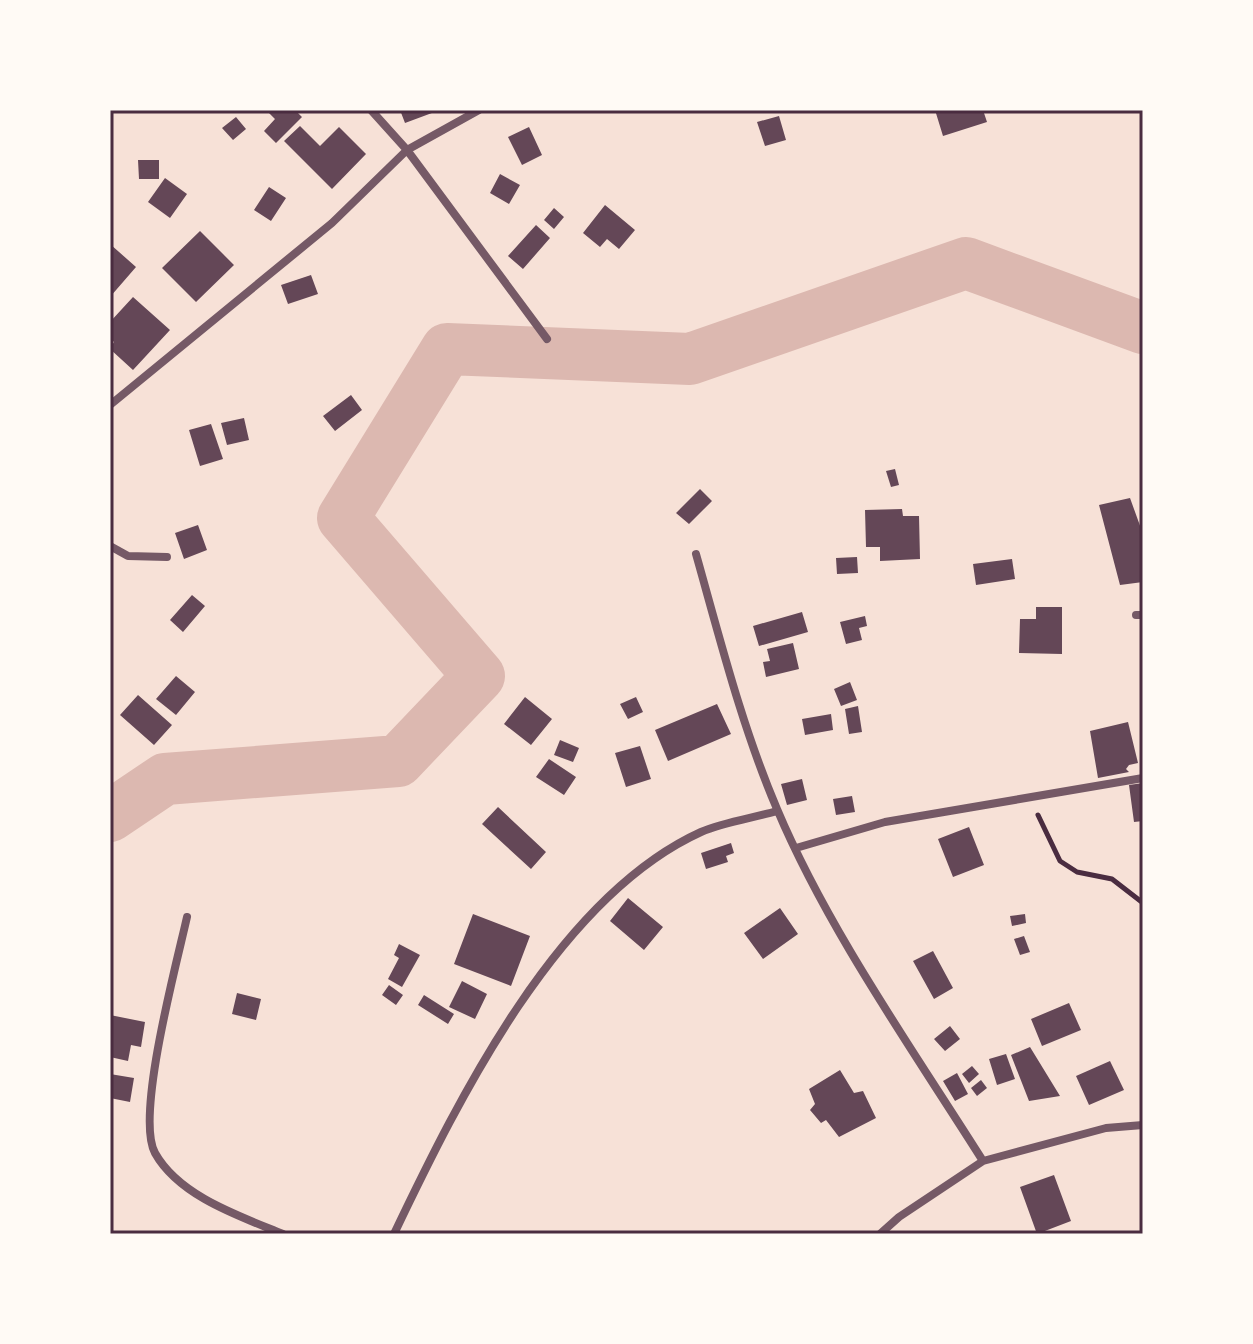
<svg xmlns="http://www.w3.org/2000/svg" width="1253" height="1344" viewBox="0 0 1253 1344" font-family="'Archivo Narrow',sans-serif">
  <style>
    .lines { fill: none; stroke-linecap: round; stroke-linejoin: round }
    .river { stroke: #dcb8b0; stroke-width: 52 }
    .building { fill: #644757 }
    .path { stroke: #4a2c40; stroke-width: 5 }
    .minor { stroke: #755966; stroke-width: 8 }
    .neatline { fill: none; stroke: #4a2c40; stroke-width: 3 }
  </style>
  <rect width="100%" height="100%" fill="#f7e1d7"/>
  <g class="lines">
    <path class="river" d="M 110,816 L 165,779 L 398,761 L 479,676 L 343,518 L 447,349 L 690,359 L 966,263 L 1143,328"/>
  </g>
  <path class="building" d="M 266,110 L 295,110 L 302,117 L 276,143 L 264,131 L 275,119 Z
    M 400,110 L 440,110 L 405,123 Z
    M 935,110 L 983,110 L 987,122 L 943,136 Z
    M 779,116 L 786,140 L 765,146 L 757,122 Z
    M 236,117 L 246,129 L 233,140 L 222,128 Z
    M 300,126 L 320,146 L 339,127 L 366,154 L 332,189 L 284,141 Z
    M 529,127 L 542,155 L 522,165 L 508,137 Z
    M 138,160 L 159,160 L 159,179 L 139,179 Z
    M 500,174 L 520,185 L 509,204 L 490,193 Z
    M 165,178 L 187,194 L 170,218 L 148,202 Z
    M 269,187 L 286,198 L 271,221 L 254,210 Z
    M 605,205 L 635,230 L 619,249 L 607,239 L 600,247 L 583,233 Z
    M 554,208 L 564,217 L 554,229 L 544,220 Z
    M 536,225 L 550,238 L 523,269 L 508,256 Z
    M 200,231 L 234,265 L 196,302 L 162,268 Z
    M 110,244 L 136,267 L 110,297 Z
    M 311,275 L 318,294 L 288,304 L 281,285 Z
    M 133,297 L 170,330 L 133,370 L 110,349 L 114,342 L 110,338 L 110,322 Z
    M 351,395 L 362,410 L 335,431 L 323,416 Z
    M 244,418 L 249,440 L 227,445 L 221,423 Z
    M 211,424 L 223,459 L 200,466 L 189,430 Z
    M 895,469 L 899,485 L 891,487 L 886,471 Z
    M 700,489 L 712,501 L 689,524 L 676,513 Z
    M 1130,498 L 1143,534 L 1143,582 L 1120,585 L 1099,505 Z
    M 902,509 L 903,516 L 919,516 L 920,559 L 880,561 L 880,547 L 866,547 L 865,510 Z
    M 198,525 L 207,550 L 184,559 L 175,533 Z
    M 857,557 L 858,573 L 837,574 L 836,558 Z
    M 1012,559 L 1015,579 L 976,585 L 973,564 Z
    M 192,595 L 205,606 L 183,632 L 170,620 Z
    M 1036,607 L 1062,607 L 1062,654 L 1019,653 L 1020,619 L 1036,619 Z
    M 802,612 L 808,632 L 759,646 L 753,626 Z
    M 865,616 L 867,626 L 859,628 L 862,640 L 846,644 L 840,622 Z
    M 793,643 L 799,669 L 766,677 L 763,662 L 770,661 L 767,649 Z
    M 176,676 L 195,692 L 176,715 L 156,699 Z
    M 850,682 L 857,700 L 841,706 L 834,689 Z
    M 138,695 L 172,725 L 154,745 L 120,715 Z
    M 525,697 L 552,719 L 531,745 L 504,724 Z
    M 636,697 L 643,712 L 628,719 L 620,704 Z
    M 717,704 L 731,734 L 668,761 L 655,730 Z
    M 858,706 L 862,732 L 849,734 L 845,709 Z
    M 831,714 L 833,730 L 805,735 L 802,719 Z
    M 1128,722 L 1138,763 L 1129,765 L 1126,769 L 1129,772 L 1098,778 L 1090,731 Z
    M 560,740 L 579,748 L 573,762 L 554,755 Z
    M 640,746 L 651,779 L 626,787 L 615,753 Z
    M 549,759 L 576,777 L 564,795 L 536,777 Z
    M 802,779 L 807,800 L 787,805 L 781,784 Z
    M 1143,783 L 1143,821 L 1134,822 L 1129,785 Z
    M 852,796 L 855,812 L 836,815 L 833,799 Z
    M 498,807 L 546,852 L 531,869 L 482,824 Z
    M 969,827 L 984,865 L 953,877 L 938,839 Z
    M 731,843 L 734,853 L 726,856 L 728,862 L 706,869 L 701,853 Z
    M 628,898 L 663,927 L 644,950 L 610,921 Z
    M 780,908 L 798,934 L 763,959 L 744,933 Z
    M 473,914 L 530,936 L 511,986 L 454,964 Z
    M 1025,914 L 1026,923 L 1012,926 L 1010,916 Z
    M 1024,936 L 1030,952 L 1020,955 L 1014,939 Z
    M 399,944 L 420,955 L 402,987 L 388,979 L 399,958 L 394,955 Z
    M 933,951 L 953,988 L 934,999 L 913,961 Z
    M 462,981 L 487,994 L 475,1019 L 449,1007 Z
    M 389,985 L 403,995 L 396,1005 L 382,995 Z
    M 237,993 L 261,999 L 256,1020 L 232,1014 Z
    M 424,995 L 454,1014 L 448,1024 L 418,1005 Z
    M 1069,1003 L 1081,1030 L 1042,1046 L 1031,1019 Z
    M 110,1015 L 145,1022 L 141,1047 L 131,1045 L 128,1061 L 110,1057 Z
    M 950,1026 L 960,1039 L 945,1051 L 934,1039 Z
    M 1030,1047 L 1060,1096 L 1029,1101 L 1011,1055 Z
    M 1006,1054 L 1015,1079 L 997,1085 L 989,1059 Z
    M 1110,1061 L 1124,1090 L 1089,1105 L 1076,1076 Z
    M 972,1066 L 979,1074 L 969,1083 L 962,1074 Z
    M 840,1070 L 854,1093 L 863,1091 L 876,1118 L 839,1137 L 826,1120 L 821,1123 L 810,1110 L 815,1104 L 809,1089 Z
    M 957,1073 L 968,1094 L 955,1101 L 943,1081 Z
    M 110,1074 L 134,1078 L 130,1102 L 110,1098 Z
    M 981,1080 L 987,1088 L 977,1096 L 971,1088 Z
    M 1054,1175 L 1071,1221 L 1037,1234 L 1020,1187 Z"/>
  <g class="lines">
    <path class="path" d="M 1038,815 L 1060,861 L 1077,872 L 1112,879 L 1143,903"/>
    <path class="minor" d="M 371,110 L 407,150 L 547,339
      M 110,405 L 332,223 L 407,150 L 479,110
      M 110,546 L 128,556 L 167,557
      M 696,554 C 720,639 742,727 777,809 C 828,930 913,1050 983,1161
      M 1136,615 L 1143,615
      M 796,848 L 885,822 L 1143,778
      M 187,917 C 177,962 135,1117 155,1153 C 179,1196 239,1216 283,1234
      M 394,1234 C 459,1098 558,897 701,832 C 724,822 753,818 777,811
      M 880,1234 L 899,1217 L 983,1161 L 1106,1128 L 1143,1125"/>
  </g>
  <rect width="1253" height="1344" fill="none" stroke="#fffaf5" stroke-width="224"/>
  <rect x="112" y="112" width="1029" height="1120" class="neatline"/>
</svg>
